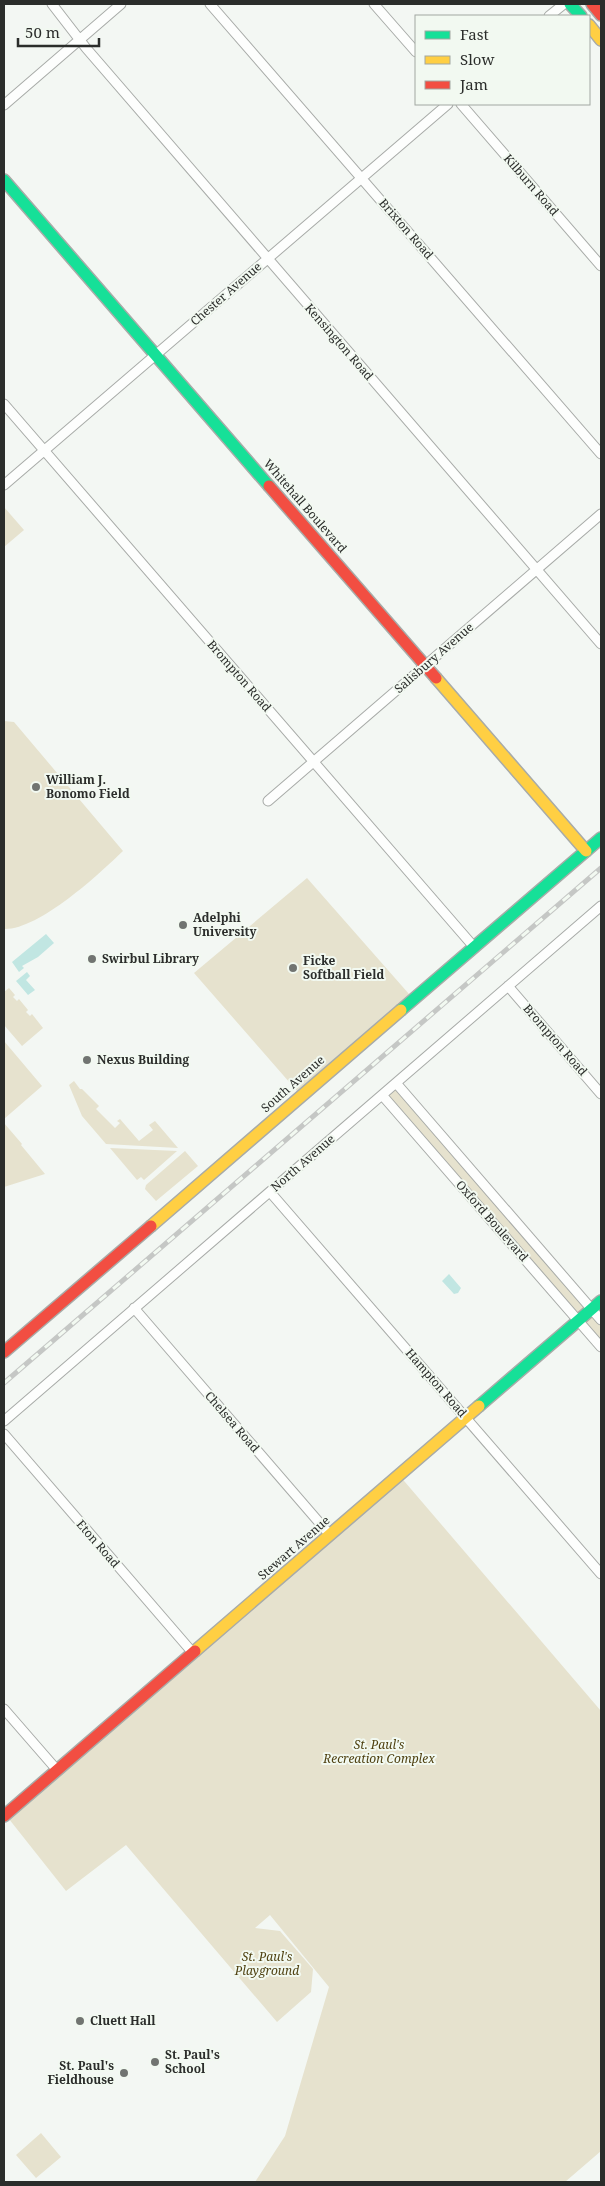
<svg xmlns="http://www.w3.org/2000/svg" width="605" height="2186" viewBox="0 0 605 2186" font-family="'Noto Serif',serif">
  <style>
    .green { fill: #e6e2ce }
    .water { fill: #c1e6e2 }
    .lines { fill: none; stroke-linecap: round; stroke-linejoin: round }
    .street-casing { stroke: #a8aba8; stroke-width: 11 }
    .fast-casing { stroke: #a8aba8; stroke-width: 14 }
    .slow-casing { stroke: #a8aba8; stroke-width: 14 }
    .jam-casing { stroke: #a8aba8; stroke-width: 14 }
    .street { stroke: #fdfefd; stroke-width: 9 }
    .fast { stroke: #16e098; stroke-width: 11 }
    .slow { stroke: #ffcf43; stroke-width: 11 }
    .jam { stroke: #f24e42; stroke-width: 11 }
    .rail-casing { stroke: #c5c7c5; stroke-width: 5 }
    .rail { stroke: #f2f9f1; stroke-width: 3; stroke-dasharray: 9; stroke-linecap: butt }
    .poi-dot { fill: #717471; stroke: #f2f9f1; stroke-width: 2 }
    .labels { text-anchor: middle; stroke-width: 4; stroke-linejoin: round; paint-order: stroke }
    .street-label { font-size: 12px; fill: #2b2d2b; stroke: #f2f9f1 }
    .poi-label { font-size: 12px; font-weight: bold; fill: #2b2d2b; stroke: #f2f9f1; text-anchor: start }
    .park-label { font-size: 12px; font-style: italic; fill: #4f4111; stroke: #f2f9f1 }
  </style>
  <rect width="100%" height="100%" fill="#f3f7f3"/>
  <path class="green" d="M 4,507 L 24,530 L 4,547 Z
    M 4,721 L 14,722 L 123,851 C 98,875 39,930 4,929 Z
    M 307,878 L 409,994 L 297,1091 L 194,973 Z
    M 9,988 L 15,995 L 13,997 L 17,1001 L 19,999 L 28,1010 L 26,1012 L 30,1016 L 32,1014 L 43,1028 L 22,1046 L 4,1025 L 4,992 Z
    M 4,1041 L 42,1086 L 4,1119 Z
    M 74,1081 L 80,1089 L 82,1089 L 99,1106 L 96,1109 L 115,1128 L 120,1123 L 117,1121 L 120,1119 L 139,1141 L 153,1130 L 149,1125 L 155,1121 L 178,1148 L 106,1144 L 82,1116 L 69,1085 Z
    M 395,1086 L 601,1323 L 601,1345 L 385,1095 Z
    M 4,1123 L 22,1144 L 21,1145 L 45,1174 L 4,1187 Z
    M 110,1148 L 177,1151 L 144,1180 L 141,1177 L 137,1180 Z
    M 185,1151 L 198,1166 L 156,1201 L 145,1189 L 146,1185 Z
    M 399,1475 L 601,1711 L 601,2151 L 565,2182 L 255,2182 L 285,2136 L 329,1987 L 270,1915 L 255,1928 L 280,1931 L 313,1969 L 311,1992 L 277,2022 L 126,1845 L 66,1891 L 5,1814 Z
    M 41,2133 L 61,2157 L 36,2178 L 16,2155 Z"/>
  <path class="water" d="M 46,934 L 54,943 L 38,957 L 22,966 L 24,968 L 19,972 L 12,962 Z
    M 27,972 L 30,976 L 26,980 L 35,990 L 28,995 L 16,981 Z
    M 449,1274 L 461,1288 L 458,1293 L 454,1294 L 442,1281 Z"/>
  <g class="lines">
    <defs>
      <path id="street" d="M 52,4 L 86,48 L 601,644
        M 210,4 L 601,454
        M 374,4 L 416,52
        M 549,16 L 564,4
        M 461,104 L 601,266
        M 4,105 L 121,4
        M 4,404 L 474,947
        M 4,485 L 448,104
        M 268,801 L 601,514
        M 508,986 L 601,1094
        M 396,1083 L 601,1320
        M 382,1095 L 601,1347
        M 270,1192 L 601,1574
        M 134,1308 L 330,1535
        M 4,1421 L 601,906
        M 4,1434 L 193,1653
        M 4,1709 L 57,1770"/>
      <path id="fast" d="M 570,4 L 581,16
        M 4,180 L 269,486
        M 401,1010 L 601,838
        M 479,1406 L 601,1301"/>
      <path id="slow" d="M 589,25 L 601,40
        M 436,678 L 586,851
        M 151,1226 L 401,1010
        M 195,1651 L 479,1406"/>
      <path id="jam" d="M 592,4 L 601,15
        M 269,486 L 436,678
        M 4,1352 L 151,1226
        M 4,1816 L 195,1651"/>
    </defs>
    <use href="#street" class="street-casing"/>
    <use href="#fast" class="fast-casing"/>
    <use href="#slow" class="slow-casing"/>
    <use href="#jam" class="jam-casing"/>
    <use href="#street" class="street"/>
    <use href="#fast" class="fast"/>
    <use href="#slow" class="slow"/>
    <use href="#jam" class="jam"/>
    <defs>
      <path id="rail" d="M 4,1383 L 601,868"/>
    </defs>
    <use href="#rail" class="rail-casing"/>
    <use href="#rail" class="rail"/>
  </g>
  <g class="poi-dot">
    <circle cx="36" cy="787" r="5"/>
    <circle cx="183" cy="925" r="5"/>
    <circle cx="92" cy="959" r="5"/>
    <circle cx="293" cy="968" r="5"/>
    <circle cx="87" cy="1060" r="5"/>
    <circle cx="80" cy="2021" r="5"/>
    <circle cx="155" cy="2062" r="5"/>
    <circle cx="124" cy="2073" r="5"/>
  </g>
  <g class="labels">
    <g class="street-label">
      <text transform="translate(531 185) rotate(49)" y="4">Kilburn Road</text>
      <text transform="translate(406 229) rotate(49)" y="4">Brixton Road</text>
      <text transform="translate(226 294) rotate(-41)" y="4">Chester Avenue</text>
      <text transform="translate(339 342) rotate(49)" y="4">Kensington Road</text>
      <text transform="translate(305 506) rotate(49)" y="4">Whitehall Boulevard</text>
      <text transform="translate(434 658) rotate(-41)" y="4">Salisbury Avenue</text>
      <text transform="translate(239 676) rotate(49)" y="4">Brompton Road</text>
      <text transform="translate(555 1040) rotate(49)" y="4">Brompton Road</text>
      <text transform="translate(293 1084) rotate(-41)" y="4">South Avenue</text>
      <text transform="translate(303 1163) rotate(-41)" y="4">North Avenue</text>
      <text transform="translate(492 1221) rotate(49)" y="4">Oxford Boulevard</text>
      <text transform="translate(436 1383) rotate(49)" y="4">Hampton Road</text>
      <text transform="translate(232 1422) rotate(49)" y="4">Chelsea Road</text>
      <text transform="translate(98 1544) rotate(49)" y="4">Eton Road</text>
      <text transform="translate(294 1548) rotate(-41)" y="4">Stewart Avenue</text>
    </g>
    <g class="poi-label">
      <text x="46" y="784">William J.<tspan x="46" dy="14">Bonomo Field</tspan></text>
      <text x="193" y="922">Adelphi<tspan x="193" dy="14">University</tspan></text>
      <text x="102" y="963">Swirbul Library</text>
      <text x="303" y="965">Ficke<tspan x="303" dy="14">Softball Field</tspan></text>
      <text x="97" y="1064">Nexus Building</text>
      <text x="90" y="2025">Cluett Hall</text>
      <text x="165" y="2059">St. Paul's<tspan x="165" dy="14">School</tspan></text>
      <text x="114" y="2070" text-anchor="end">St. Paul's<tspan x="114" dy="14">Fieldhouse</tspan></text>
    </g>
    <g class="park-label">
      <text x="379" y="1749">St. Paul's<tspan x="379" dy="14">Recreation Complex</tspan></text>
      <text x="267" y="1961">St. Paul's<tspan x="267" dy="14">Playground</tspan></text>
    </g>
  </g>
  <rect width="605" height="2186" fill="none" stroke="#2b2d2b" stroke-width="10"/>
  <rect x="415" y="15" width="175" height="90" fill="#f2f9f1" stroke="#a2a7a2"/>
  <rect x="425" y="31" width="25" height="8" fill="#16e098" stroke="#a2a7a2"/>
  <text x="460" y="40" font-size="15" fill="#2b2d2b">Fast</text>
  <rect x="425" y="56" width="25" height="8" fill="#ffcf43" stroke="#a2a7a2"/>
  <text x="460" y="65" font-size="15" fill="#2b2d2b">Slow</text>
  <rect x="425" y="81" width="25" height="8" fill="#f24e42" stroke="#a2a7a2"/>
  <text x="460" y="90" font-size="15" fill="#2b2d2b">Jam</text>
  <path d="M18 38v8h81v-8" fill="none" stroke="#2b2d2b" stroke-width="2.5"/>
  <text x="25" y="38" font-size="15" fill="#2b2d2b" stroke="#f2f9f1" stroke-width="4" paint-order="stroke">50 m</text>
</svg>
